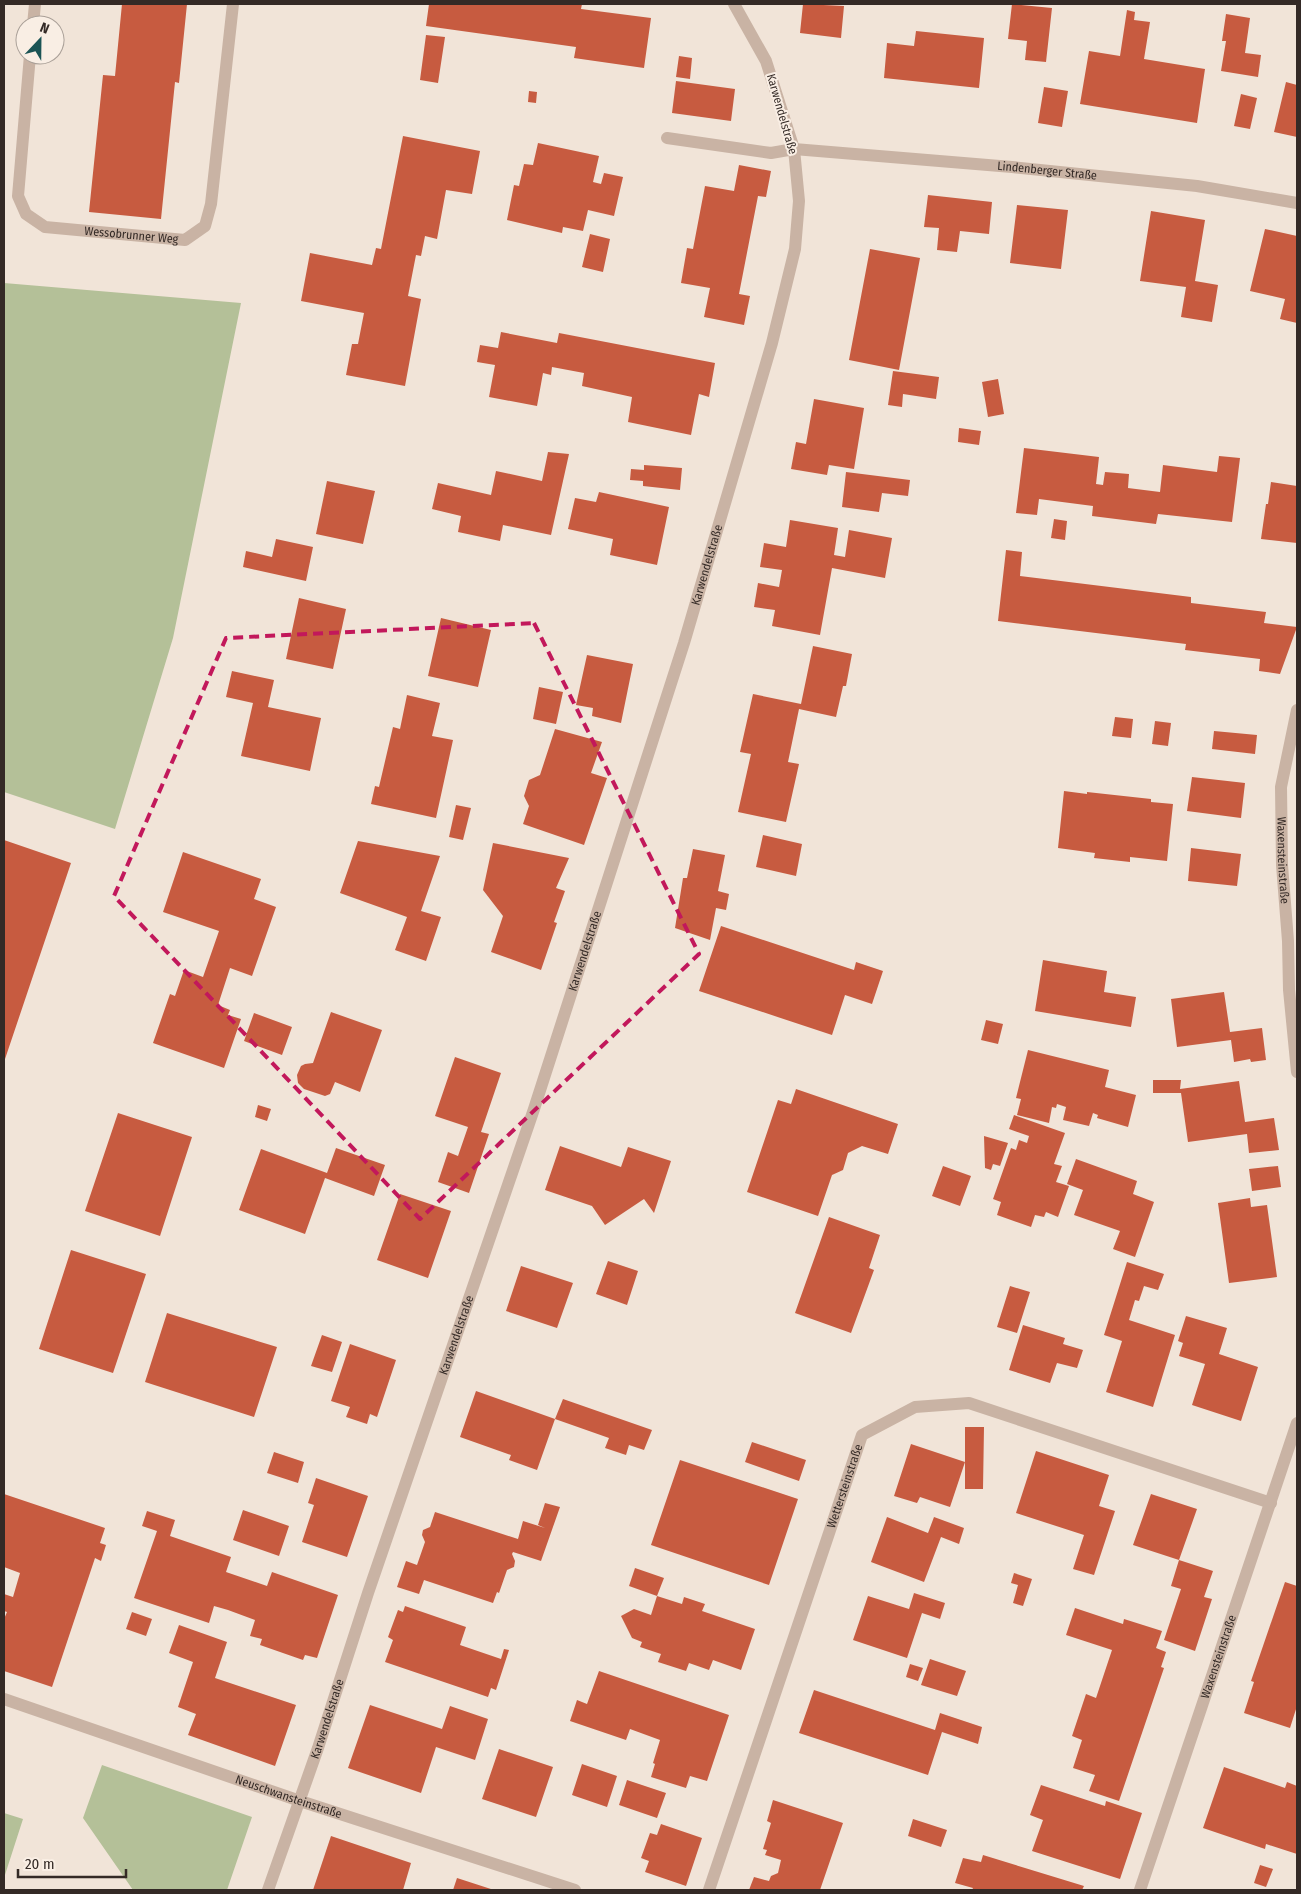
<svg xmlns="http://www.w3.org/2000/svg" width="1301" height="1894" viewBox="0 0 1301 1894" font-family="'Fira Sans Condensed',sans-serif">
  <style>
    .green { fill: #b4c098 }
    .building { fill: #c75b40 }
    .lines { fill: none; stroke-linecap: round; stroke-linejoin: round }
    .lane { stroke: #c9b3a4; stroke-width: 12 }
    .street { stroke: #c9b3a4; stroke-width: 12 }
    .marked { fill: none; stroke: #c2185b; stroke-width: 4; stroke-dasharray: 10 6; stroke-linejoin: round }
    .labels { text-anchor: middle; stroke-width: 4; stroke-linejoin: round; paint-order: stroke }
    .street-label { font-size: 12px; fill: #342a26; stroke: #f9eee4 }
  </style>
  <rect width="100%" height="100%" fill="#f1e4d8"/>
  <path class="green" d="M 4,283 L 241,303 L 173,638 L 115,829 L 4,792 Z
    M 102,1765 L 252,1817 L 227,1890 L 133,1890 L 83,1818 Z
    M 4,1813 L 23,1819 L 4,1878 Z"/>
  <path class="building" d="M 122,4 L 187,4 L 179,83 L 175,82 L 161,219 L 89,212 L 103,75 L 115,76 Z
    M 429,4 L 582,4 L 581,9 L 651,18 L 644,68 L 574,58 L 576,47 L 426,26 Z
    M 803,4 L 844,6 L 841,38 L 800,33 Z
    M 1012,4 L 1052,8 L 1046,62 L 1025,60 L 1027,41 L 1008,39 Z
    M 1127,10 L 1135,12 L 1134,20 L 1150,22 L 1144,59 L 1205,69 L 1197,123 L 1080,104 L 1089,51 L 1120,56 Z
    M 1226,14 L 1250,18 L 1245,53 L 1261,55 L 1258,77 L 1221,71 L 1226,41 L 1222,41 Z
    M 916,31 L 984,38 L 979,88 L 884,78 L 887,43 L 914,46 Z
    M 426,35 L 445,37 L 438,83 L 420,80 Z
    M 679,56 L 692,58 L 690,79 L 676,77 Z
    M 676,81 L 735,89 L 731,121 L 672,113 Z
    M 1286,82 L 1297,85 L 1297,137 L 1274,132 Z
    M 1044,87 L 1068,91 L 1062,127 L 1038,123 Z
    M 529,91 L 537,92 L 536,103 L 528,102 Z
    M 1241,94 L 1257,98 L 1250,129 L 1234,126 Z
    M 403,136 L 480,151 L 472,194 L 446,190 L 437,239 L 425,236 L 421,256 L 416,255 L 408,296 L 421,299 L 405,386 L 346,375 L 352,344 L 358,344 L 364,313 L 301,301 L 310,253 L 372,265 L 376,248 L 381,249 Z
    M 538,143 L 599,156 L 593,182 L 601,184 L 604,173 L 623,177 L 614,216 L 588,210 L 583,231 L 563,227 L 562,233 L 507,220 L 514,185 L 519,186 L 524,164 L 533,165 Z
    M 739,165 L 771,171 L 766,197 L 758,196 L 739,294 L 750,296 L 744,325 L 704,317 L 710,288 L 681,283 L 687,248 L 693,249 L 705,186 L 734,191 Z
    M 928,195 L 992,202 L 989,234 L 960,231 L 957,252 L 937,250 L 939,228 L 924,227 Z
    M 1017,205 L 1068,210 L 1061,269 L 1010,263 Z
    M 1151,211 L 1205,220 L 1195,281 L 1218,285 L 1212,322 L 1181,317 L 1186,287 L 1140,281 Z
    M 1265,229 L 1297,236 L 1297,323 L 1280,319 L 1285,299 L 1250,291 Z
    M 590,234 L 610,239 L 603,272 L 582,267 Z
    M 870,249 L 920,258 L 899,370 L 849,360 Z
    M 501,332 L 557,343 L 559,333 L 715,363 L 709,397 L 699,394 L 691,435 L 628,422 L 632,397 L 582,386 L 584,373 L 552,367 L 551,375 L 543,373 L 537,406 L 489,397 L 495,365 L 477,362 L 480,345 L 498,348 Z
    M 893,371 L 939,377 L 936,399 L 903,394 L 902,407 L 888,405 Z
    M 998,379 L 1004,414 L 988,417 L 982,382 Z
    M 814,399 L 864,408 L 854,469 L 829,465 L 827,475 L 791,469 L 796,442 L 806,444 Z
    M 959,428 L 981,431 L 979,445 L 958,442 Z
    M 1024,448 L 1099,457 L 1096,484 L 1103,485 L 1105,472 L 1129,474 L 1128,488 L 1160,492 L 1163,465 L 1217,472 L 1219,456 L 1240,458 L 1232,522 L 1158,514 L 1156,524 L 1092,516 L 1093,506 L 1039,499 L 1037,515 L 1016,513 Z
    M 548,452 L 569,454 L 551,535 L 503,525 L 500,541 L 458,532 L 461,516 L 432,509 L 438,483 L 491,495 L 496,471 L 542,481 Z
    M 644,465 L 682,468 L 680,490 L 643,486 L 643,481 L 630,480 L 631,469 L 644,470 Z
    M 846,472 L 910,480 L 908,496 L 882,493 L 879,512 L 842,507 Z
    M 327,481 L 375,491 L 363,544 L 316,534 Z
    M 1271,482 L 1297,486 L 1297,543 L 1261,539 L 1266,504 L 1268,504 Z
    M 599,492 L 669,507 L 657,565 L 610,555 L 613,539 L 568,529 L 575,498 L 596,502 Z
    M 1054,519 L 1067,521 L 1065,540 L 1051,538 Z
    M 790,520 L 838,528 L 834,555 L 845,557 L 849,530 L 892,538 L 885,578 L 832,568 L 820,635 L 772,626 L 775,610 L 754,607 L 758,583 L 779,587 L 782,570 L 760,567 L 764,543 L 786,547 Z
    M 276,539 L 313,547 L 306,581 L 243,567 L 246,551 L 272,557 Z
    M 1006,550 L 1022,552 L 1020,576 L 1191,597 L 1191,603 L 1266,612 L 1264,623 L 1297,627 L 1280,674 L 1259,671 L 1260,659 L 1185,650 L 1186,644 L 998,621 Z
    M 299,598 L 346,609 L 333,669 L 286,659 Z
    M 441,618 L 491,630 L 478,687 L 428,676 Z
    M 813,646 L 852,654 L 846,686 L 843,686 L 836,717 L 799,709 L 788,762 L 799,764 L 786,822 L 738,812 L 751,754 L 740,752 L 753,694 L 801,704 Z
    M 587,655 L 633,664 L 621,723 L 592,716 L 593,708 L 576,705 Z
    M 232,671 L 274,680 L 268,707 L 321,718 L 310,771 L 241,756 L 253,703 L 226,697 Z
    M 539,687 L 563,692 L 556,724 L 533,719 Z
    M 407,695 L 440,703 L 432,736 L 453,740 L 436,818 L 371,804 L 375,786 L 379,787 L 393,727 L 400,729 Z
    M 1115,717 L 1133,719 L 1131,738 L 1112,736 Z
    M 1155,721 L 1171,723 L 1168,746 L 1152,744 Z
    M 555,729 L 602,742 L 591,773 L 607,778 L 584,845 L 523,824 L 529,806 L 524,796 L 529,780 L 540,775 Z
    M 1214,731 L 1257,735 L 1255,754 L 1212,749 Z
    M 1192,777 L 1245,783 L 1241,818 L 1187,811 Z
    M 1064,791 L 1087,794 L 1087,792 L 1151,799 L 1151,802 L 1173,804 L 1167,861 L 1130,857 L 1130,862 L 1094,858 L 1095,853 L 1058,848 Z
    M 456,805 L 471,808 L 463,840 L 449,837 Z
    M 763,835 L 802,844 L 796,876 L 756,867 Z
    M 4,840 L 71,863 L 4,1062 Z
    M 358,841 L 440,856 L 421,911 L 441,917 L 426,961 L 395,950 L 407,917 L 340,893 Z
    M 493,843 L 569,858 L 556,888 L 565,891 L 554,922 L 557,923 L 541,970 L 491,952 L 503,916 L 483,890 Z
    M 1191,848 L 1241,854 L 1237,886 L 1188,881 Z
    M 693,849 L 725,855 L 718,891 L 729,894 L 726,910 L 716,908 L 710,940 L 675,928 L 683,878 L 687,878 Z
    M 183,852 L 261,879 L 254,899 L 276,907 L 252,976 L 230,968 L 218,1005 L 230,1010 L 228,1015 L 241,1019 L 224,1068 L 153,1043 L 170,994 L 175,996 L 184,970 L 203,977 L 219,931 L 163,912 Z
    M 721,926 L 854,970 L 856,962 L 883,971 L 872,1004 L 845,995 L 832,1035 L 699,991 Z
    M 1043,960 L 1107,971 L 1104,992 L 1136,997 L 1131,1027 L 1035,1011 Z
    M 1224,992 L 1230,1032 L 1262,1028 L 1266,1060 L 1251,1062 L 1250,1059 L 1234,1062 L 1231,1040 L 1177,1047 L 1171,999 Z
    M 331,1012 L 382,1030 L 360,1092 L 335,1082 L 330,1094 L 325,1096 L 304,1089 L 298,1083 L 297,1075 L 301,1066 L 305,1064 L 313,1063 Z
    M 254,1013 L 292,1027 L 282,1055 L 244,1041 Z
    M 986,1020 L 1003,1024 L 998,1044 L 981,1040 Z
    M 1028,1050 L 1109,1070 L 1105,1087 L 1136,1095 L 1128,1127 L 1097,1118 L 1098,1115 L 1093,1113 L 1089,1126 L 1063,1120 L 1066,1107 L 1057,1104 L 1056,1108 L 1052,1107 L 1049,1123 L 1017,1115 L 1021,1099 L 1016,1098 Z
    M 455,1057 L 501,1073 L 481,1132 L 489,1134 L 469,1193 L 438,1182 L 448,1152 L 458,1156 L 468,1127 L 435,1116 Z
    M 1153,1080 L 1181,1080 L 1180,1089 L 1239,1081 L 1245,1122 L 1274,1118 L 1279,1150 L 1249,1153 L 1247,1134 L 1188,1142 L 1181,1093 L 1153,1093 Z
    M 796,1089 L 898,1124 L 888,1154 L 862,1146 L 848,1153 L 843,1170 L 832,1175 L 818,1216 L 747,1192 L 778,1100 L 791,1104 Z
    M 258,1105 L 271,1109 L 267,1121 L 255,1117 Z
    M 118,1113 L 192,1137 L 160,1236 L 85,1211 Z
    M 1014,1115 L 1065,1133 L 1054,1164 L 1062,1166 L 1056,1182 L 1069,1186 L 1058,1217 L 1046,1212 L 1044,1217 L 1035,1215 L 1031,1227 L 997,1215 L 1001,1202 L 993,1199 L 1011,1148 L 1016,1150 L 1019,1140 L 1027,1143 L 1029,1136 L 1009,1129 Z
    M 984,1136 L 1008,1143 L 1000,1166 L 993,1164 L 991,1170 L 985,1168 Z
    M 560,1146 L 621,1167 L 628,1147 L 671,1161 L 654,1213 L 644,1199 L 605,1225 L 592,1206 L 545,1190 Z
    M 336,1148 L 385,1165 L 374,1196 L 325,1178 L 305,1234 L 239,1210 L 261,1149 L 327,1173 Z
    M 1076,1159 L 1137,1181 L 1133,1194 L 1154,1202 L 1135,1257 L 1113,1249 L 1120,1231 L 1074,1215 L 1083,1190 L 1067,1184 Z
    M 943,1166 L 971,1176 L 960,1206 L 932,1196 Z
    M 1278,1166 L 1281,1187 L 1252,1191 L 1249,1169 Z
    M 400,1194 L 451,1211 L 428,1278 L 377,1260 Z
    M 1250,1198 L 1251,1207 L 1267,1205 L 1277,1277 L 1229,1283 L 1218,1203 Z
    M 829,1217 L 880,1235 L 869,1268 L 874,1270 L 851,1333 L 795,1313 Z
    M 71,1250 L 146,1274 L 113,1373 L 39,1349 Z
    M 608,1261 L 638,1271 L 627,1305 L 596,1294 Z
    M 1127,1262 L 1164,1274 L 1158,1290 L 1144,1286 L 1139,1301 L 1135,1300 L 1129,1320 L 1175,1335 L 1153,1407 L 1106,1392 L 1122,1341 L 1104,1335 Z
    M 521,1266 L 573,1283 L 557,1328 L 506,1311 Z
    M 1010,1286 L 1030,1292 L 1017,1333 L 997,1327 Z
    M 167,1313 L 277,1347 L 254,1417 L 145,1382 Z
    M 1186,1316 L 1227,1328 L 1219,1354 L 1258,1367 L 1241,1421 L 1192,1405 L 1205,1364 L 1179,1356 L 1183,1343 L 1178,1341 Z
    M 1023,1325 L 1065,1338 L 1063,1344 L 1083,1350 L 1077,1368 L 1057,1363 L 1050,1383 L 1009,1370 Z
    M 322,1335 L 342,1342 L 332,1372 L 311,1366 Z
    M 350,1344 L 396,1360 L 377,1417 L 370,1414 L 367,1424 L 346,1417 L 350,1407 L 331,1401 Z
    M 476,1391 L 555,1419 L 537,1470 L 509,1460 L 511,1455 L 460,1437 Z
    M 563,1399 L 652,1430 L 644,1450 L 629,1445 L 626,1455 L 605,1448 L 609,1438 L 555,1419 Z
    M 965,1427 L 984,1427 L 983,1489 L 965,1489 L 965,1462 L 950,1507 L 920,1497 L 917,1503 L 894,1496 L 911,1444 L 965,1462 Z
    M 752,1442 L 806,1460 L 799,1481 L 745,1462 Z
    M 1036,1451 L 1109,1475 L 1099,1506 L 1115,1511 L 1094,1575 L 1073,1569 L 1084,1535 L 1016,1513 Z
    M 274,1452 L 304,1462 L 298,1483 L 267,1473 Z
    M 680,1460 L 798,1499 L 769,1585 L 651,1545 Z
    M 316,1478 L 368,1496 L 347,1557 L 302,1542 L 314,1505 L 308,1503 Z
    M 4,1494 L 105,1528 L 100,1543 L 106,1545 L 101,1561 L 95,1558 L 52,1687 L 4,1671 L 4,1619 L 7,1612 L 4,1611 L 4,1594 L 13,1597 L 20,1573 L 4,1567 Z
    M 1151,1494 L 1197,1509 L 1179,1560 L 1213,1571 L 1204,1597 L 1212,1599 L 1195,1651 L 1164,1640 L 1181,1589 L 1171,1586 L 1179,1560 L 1133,1545 Z
    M 545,1503 L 560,1507 L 541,1561 L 513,1552 L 512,1554 L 515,1561 L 514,1567 L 507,1570 L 499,1593 L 497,1592 L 493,1603 L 424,1580 L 419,1594 L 397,1587 L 406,1561 L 417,1565 L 425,1542 L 422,1535 L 423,1530 L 430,1527 L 435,1512 L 518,1539 L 523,1521 L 545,1528 L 538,1525 Z
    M 243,1510 L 289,1526 L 279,1556 L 233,1540 Z
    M 147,1511 L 175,1520 L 170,1536 L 231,1557 L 226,1572 L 267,1586 L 272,1572 L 338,1595 L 317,1658 L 305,1655 L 303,1660 L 260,1645 L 262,1639 L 250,1636 L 255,1620 L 228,1610 L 214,1606 L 209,1623 L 134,1598 L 157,1531 L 142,1526 Z
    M 887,1517 L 928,1533 L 934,1517 L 964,1528 L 959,1544 L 941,1537 L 924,1582 L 871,1562 Z
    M 635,1568 L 664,1578 L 657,1596 L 629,1586 Z
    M 1014,1573 L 1032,1579 L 1023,1606 L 1013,1603 L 1018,1585 L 1011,1583 Z
    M 1285,1582 L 1297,1586 L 1297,1706 L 1290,1728 L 1244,1713 L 1254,1682 L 1251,1681 Z
    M 914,1593 L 945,1603 L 940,1619 L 922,1613 L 907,1658 L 853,1640 L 868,1596 L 909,1609 Z
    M 657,1596 L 682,1604 L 684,1597 L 705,1604 L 702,1611 L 755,1629 L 741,1670 L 713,1660 L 709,1670 L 689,1663 L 686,1671 L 658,1662 L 661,1654 L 640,1647 L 642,1642 L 632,1638 L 621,1616 L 634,1609 L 651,1615 Z
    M 405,1606 L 466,1627 L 460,1645 L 501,1659 L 504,1649 L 509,1650 L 496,1690 L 491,1688 L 488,1697 L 385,1662 L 393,1640 L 388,1637 L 398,1610 L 403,1612 Z
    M 1075,1608 L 1123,1624 L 1124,1619 L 1162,1631 L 1156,1648 L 1166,1652 L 1161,1667 L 1164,1668 L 1119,1801 L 1089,1791 L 1095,1775 L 1073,1768 L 1082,1740 L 1072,1736 L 1086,1694 L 1096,1698 L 1112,1650 L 1066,1635 Z
    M 132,1612 L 152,1619 L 146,1636 L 126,1629 Z
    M 179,1625 L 227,1642 L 215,1678 L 296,1705 L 275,1766 L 188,1735 L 196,1714 L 178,1707 L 193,1662 L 169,1653 Z
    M 930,1659 L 966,1671 L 957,1696 L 921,1685 Z
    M 910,1664 L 923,1668 L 918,1681 L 906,1677 Z
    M 599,1671 L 729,1715 L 707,1781 L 690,1776 L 686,1788 L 651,1777 L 655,1764 L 653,1763 L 660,1740 L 630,1729 L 626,1740 L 570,1721 L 577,1700 L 587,1704 Z
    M 814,1690 L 935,1730 L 940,1713 L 982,1727 L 978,1744 L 942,1732 L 928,1775 L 799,1733 Z
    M 370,1705 L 442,1729 L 450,1706 L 488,1719 L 475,1760 L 436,1747 L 421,1793 L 348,1768 Z
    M 499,1749 L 553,1767 L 536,1817 L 482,1799 Z
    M 582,1764 L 617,1776 L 607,1807 L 572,1795 Z
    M 1224,1767 L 1285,1788 L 1287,1782 L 1297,1786 L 1297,1854 L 1266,1844 L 1265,1849 L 1203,1828 Z
    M 627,1780 L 666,1793 L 657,1818 L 619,1805 Z
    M 1041,1785 L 1105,1806 L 1106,1801 L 1142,1813 L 1120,1879 L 1032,1851 L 1043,1820 L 1030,1815 Z
    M 773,1800 L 843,1823 L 820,1890 L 749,1890 L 754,1877 L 769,1881 L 771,1876 L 778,1873 L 781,1860 L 765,1855 L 767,1850 L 763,1849 L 771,1823 L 767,1821 Z
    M 913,1819 L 947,1830 L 941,1847 L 908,1836 Z
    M 661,1824 L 702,1838 L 686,1886 L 645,1872 L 649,1861 L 641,1858 L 650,1833 L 657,1835 Z
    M 331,1836 L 411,1863 L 403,1890 L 313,1890 Z
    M 983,1855 L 1084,1886 L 1082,1890 L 972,1890 L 973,1888 L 955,1883 L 963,1858 L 981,1862 Z
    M 1260,1865 L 1273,1869 L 1266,1887 L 1254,1883 Z
    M 457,1878 L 494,1890 L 453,1890 Z"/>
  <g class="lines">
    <path class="lane" d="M 667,138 L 771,153 L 794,149"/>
    <g class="street">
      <path d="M 33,25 L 35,4"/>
      <path id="s1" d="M 30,55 L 18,196 L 26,214 L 45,227 L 185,240 L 205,226 L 211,204 L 233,4"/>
      <path id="s2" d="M 794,149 L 1012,167 L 1197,186 L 1297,203"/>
      <path id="s3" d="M 1297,710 L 1281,787 L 1282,865 L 1288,941 L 1289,990 L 1297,1072"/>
      <path id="s4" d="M 4,1699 L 300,1801 L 575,1890"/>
      <path id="s5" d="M 268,1890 L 318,1748 L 368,1593 L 534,1109 L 684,643 L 772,343 L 795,249 L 799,201 L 794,149 L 766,61 L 734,4"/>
      <path id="s6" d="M 709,1890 L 862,1435 L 915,1407 L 969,1403 L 1271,1503"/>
      <path id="s7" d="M 1140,1890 L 1297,1423"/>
    </g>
  </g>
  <path class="marked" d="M 534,623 L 699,954 L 420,1219 L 114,896 L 226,638 Z"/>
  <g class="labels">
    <g class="street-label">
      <text transform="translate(782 114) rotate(74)" y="4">Karwendelstraße</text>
      <text dy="4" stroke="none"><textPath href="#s2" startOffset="254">Lindenberger Straße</textPath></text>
      <text dy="4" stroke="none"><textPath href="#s1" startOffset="271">Wessobrunner Weg</textPath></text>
      <text dy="4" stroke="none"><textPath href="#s5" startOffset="1396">Karwendelstraße</textPath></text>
      <text dy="4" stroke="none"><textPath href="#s3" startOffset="152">Waxensteinstraße</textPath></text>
      <text dy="4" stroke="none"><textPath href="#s5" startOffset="991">Karwendelstraße</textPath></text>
      <text dy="4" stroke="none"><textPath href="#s5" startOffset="586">Karwendelstraße</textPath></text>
      <text dy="4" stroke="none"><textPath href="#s6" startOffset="426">Wettersteinstraße</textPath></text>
      <text dy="4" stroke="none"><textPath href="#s7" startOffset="246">Waxensteinstraße</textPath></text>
      <text dy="4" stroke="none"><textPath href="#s5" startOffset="181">Karwendelstraße</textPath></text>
      <text dy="4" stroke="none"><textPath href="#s4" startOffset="301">Neuschwansteinstraße</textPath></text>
    </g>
  </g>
  <rect width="1301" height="1894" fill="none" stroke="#342a26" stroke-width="10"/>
  <g transform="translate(40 40) rotate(22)"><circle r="24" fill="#f9eee4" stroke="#aaa098"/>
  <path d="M0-4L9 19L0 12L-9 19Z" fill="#1b5455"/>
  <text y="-8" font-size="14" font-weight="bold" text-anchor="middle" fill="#342a26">N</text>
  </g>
  <path d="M18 1869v8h108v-8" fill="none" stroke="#342a26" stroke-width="2.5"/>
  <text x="25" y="1869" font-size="15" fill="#342a26" stroke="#f9eee4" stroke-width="4" paint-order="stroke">20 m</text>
</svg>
